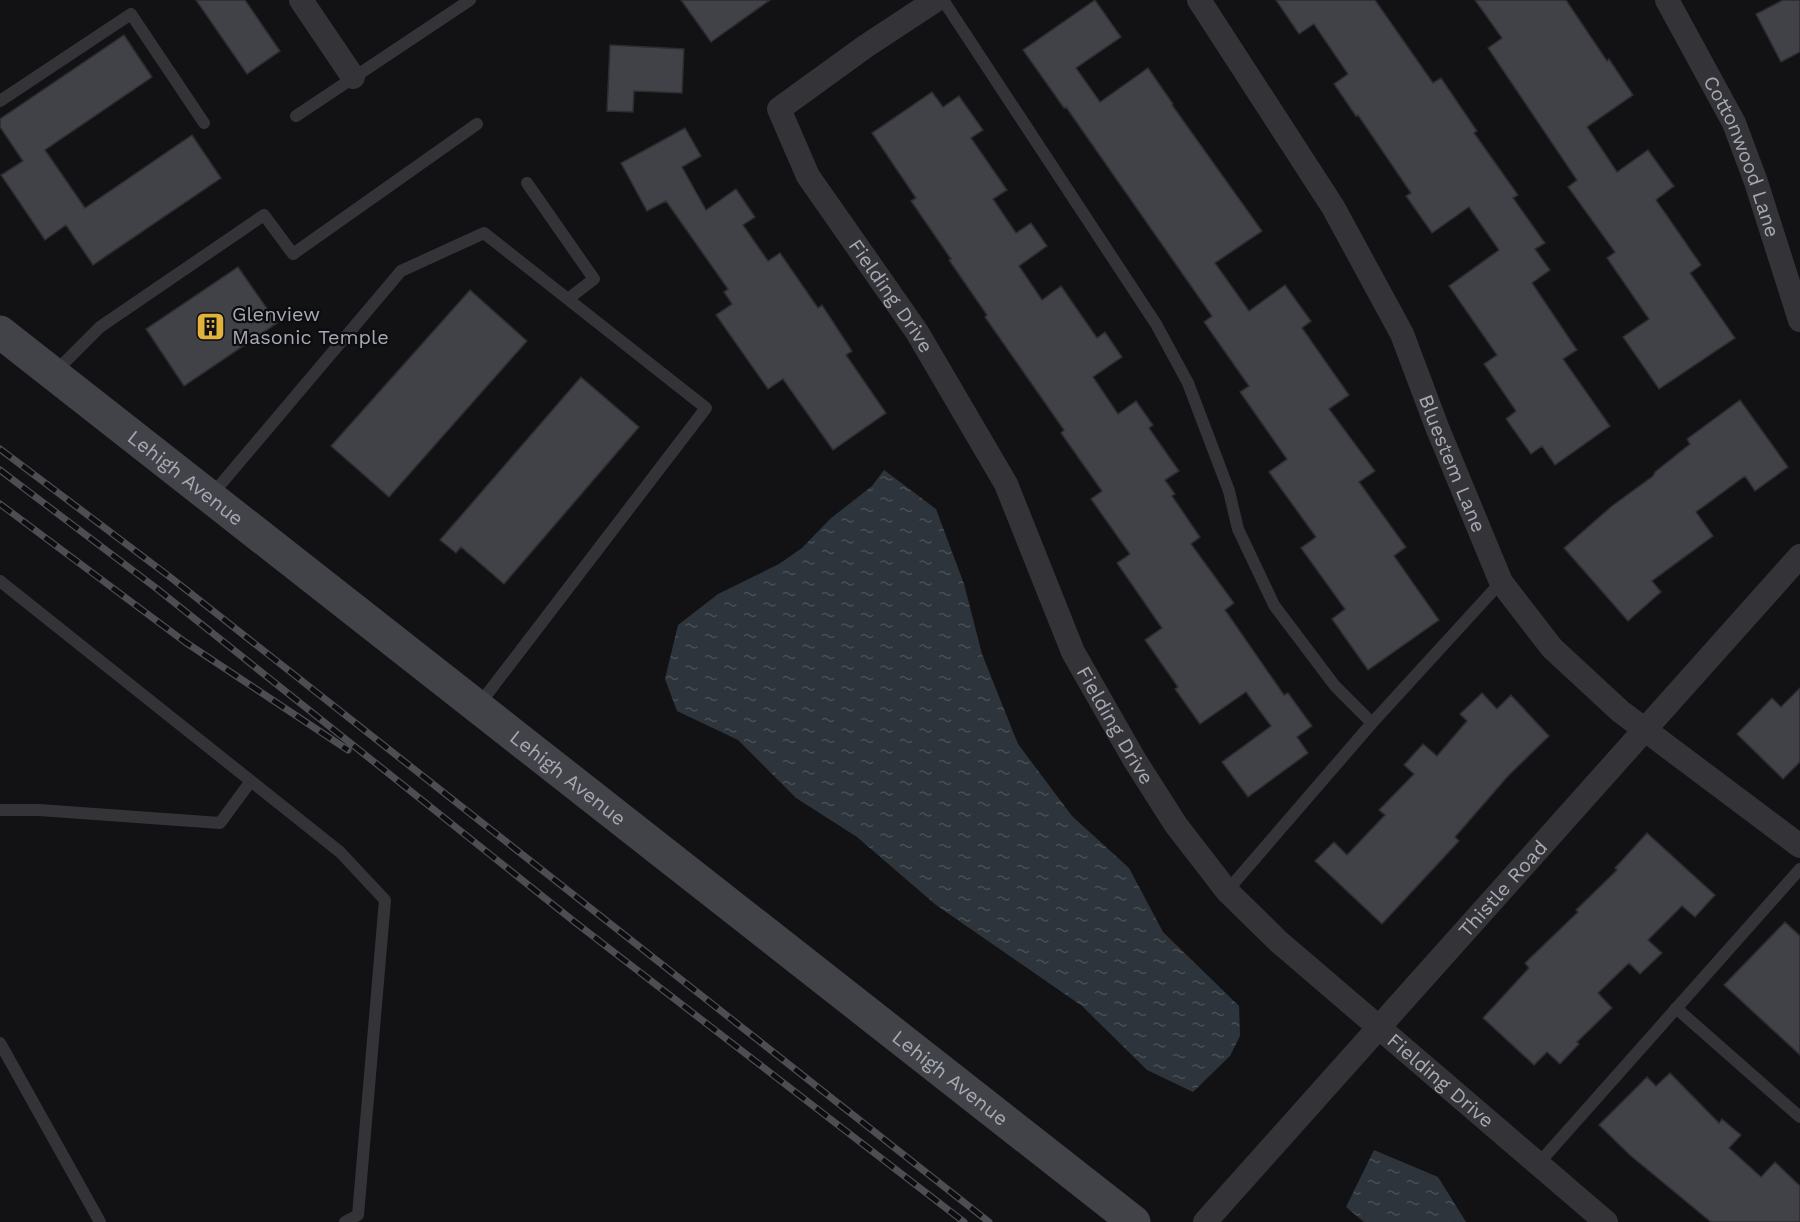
<svg xmlns="http://www.w3.org/2000/svg" width="1800" height="1222" viewBox="0 0 1800 1222" font-family="'Work Sans',sans-serif">
  <style>
    .water { fill: url(#water-ripples) }
    .building { fill: #414247; stroke: #2d2c30; stroke-width: 1.5 }
    .lines { fill: none; stroke-linecap: round; stroke-linejoin: round }
    .lane { stroke: #343438; stroke-width: 12 }
    .street { stroke: #343438; stroke-width: 24 }
    .secondary { stroke: #424348; stroke-width: 33 }
    .rail-casing { stroke: #4d4e53; stroke-width: 7 }
    .rail { stroke: #0d0d0f; stroke-width: 4.5; stroke-dasharray: 14; stroke-linecap: butt }
    .labels { text-anchor: middle; stroke-width: 4.5; stroke-linejoin: round; paint-order: stroke }
    .street-label { font-size: 20px; fill: #a5a9b3; stroke: #0d0d0f }
    .poi-label { font-size: 20px; fill: #a5a9b3; stroke: #0d0d0f; text-anchor: start }
  </style>
  <defs>
    <pattern id="water-ripples" width="26" height="14" patternUnits="userSpaceOnUse" patternTransform="scale(1.5)"><rect width="26" height="14" fill="#2d343b"/><path d="M2 4q2-2 4 0t4 0M15 11q2-2 4 0t4 0" fill="none" stroke="#484f55"/></pattern>
  </defs>
  <rect width="100%" height="100%" fill="#121214"/>
  <path class="water" d="M 884,470 L 936,509 L 964,584 L 982,654 L 1018,744 L 1072,816 L 1129,868 L 1163,932 L 1239,1006 L 1240,1036 L 1230,1056 L 1193,1092 L 1147,1070 L 1082,1006 L 936,905 L 857,837 L 796,798 L 738,740 L 677,711 L 665,679 L 678,625 L 718,594 L 779,564 L 802,548 L 830,519 L 872,486 Z
    M 1374,1150 L 1438,1177 L 1466,1222 L 1364,1222 L 1346,1207 Z"/>
  <path class="building" d="M 196,0 L 245,0 L 280,51 L 247,74 Z
    M 681,0 L 770,0 L 711,42 Z
    M 1095,0 L 1121,37 L 1076,68 L 1100,102 L 1148,68 L 1173,104 L 1172,105 L 1262,231 L 1215,263 L 1249,311 L 1285,285 L 1311,321 L 1302,328 L 1349,395 L 1329,409 L 1375,471 L 1359,482 L 1406,547 L 1394,556 L 1439,620 L 1368,670 L 1332,619 L 1345,609 L 1301,548 L 1316,537 L 1269,472 L 1287,459 L 1240,392 L 1249,386 L 1204,322 L 1212,316 L 1066,107 L 1064,108 L 1023,50 Z
    M 1276,0 L 1375,0 L 1433,83 L 1441,78 L 1477,131 L 1474,133 L 1518,195 L 1513,198 L 1545,243 L 1535,249 L 1550,270 L 1532,283 L 1577,350 L 1563,359 L 1610,426 L 1555,465 L 1542,446 L 1531,454 L 1506,419 L 1516,411 L 1484,364 L 1497,355 L 1449,286 L 1499,250 L 1469,207 L 1432,233 L 1406,196 L 1411,193 L 1358,115 L 1356,116 L 1334,84 L 1348,74 L 1314,24 L 1299,34 Z
    M 1475,0 L 1566,0 L 1607,61 L 1609,59 L 1633,95 L 1587,127 L 1617,172 L 1648,150 L 1674,186 L 1656,200 L 1701,265 L 1690,273 L 1735,338 L 1659,389 L 1623,337 L 1649,319 L 1607,258 L 1615,252 L 1568,187 L 1577,180 L 1488,48 L 1502,38 Z
    M 1783,0 L 1800,0 L 1800,52 L 1781,62 L 1756,14 Z
    M 124,35 L 152,77 L 45,150 L 85,208 L 192,135 L 221,178 L 93,265 L 66,225 L 45,240 L 1,175 L 23,161 L 0,127 L 0,119 Z
    M 610,45 L 684,49 L 682,93 L 634,91 L 633,112 L 607,111 Z
    M 932,92 L 943,107 L 959,96 L 983,130 L 971,138 L 1007,190 L 993,199 L 1016,233 L 1031,223 L 1047,246 L 1019,266 L 1042,300 L 1061,286 L 1097,338 L 1105,332 L 1122,357 L 1093,377 L 1118,414 L 1136,401 L 1153,425 L 1149,428 L 1179,471 L 1165,480 L 1175,494 L 1172,496 L 1200,537 L 1191,544 L 1234,603 L 1225,610 L 1284,695 L 1288,693 L 1312,726 L 1297,737 L 1308,753 L 1248,797 L 1222,762 L 1271,726 L 1246,692 L 1200,724 L 1175,689 L 1178,687 L 1145,640 L 1162,628 L 1117,563 L 1130,554 L 1091,499 L 1102,491 L 1061,433 L 1064,430 L 985,317 L 987,315 L 949,260 L 951,259 L 911,201 L 916,198 L 872,133 Z
    M 685,128 L 701,156 L 682,167 L 706,210 L 736,189 L 755,217 L 743,225 L 768,261 L 780,253 L 818,308 L 822,305 L 852,351 L 846,355 L 886,413 L 833,450 L 783,379 L 768,389 L 716,315 L 732,304 L 724,292 L 728,289 L 666,201 L 647,211 L 621,163 Z
    M 238,267 L 277,323 L 184,386 L 146,329 Z
    M 470,290 L 527,341 L 389,497 L 331,446 Z
    M 581,377 L 639,427 L 504,584 L 461,547 L 456,553 L 440,540 Z
    M 1740,400 L 1788,467 L 1755,491 L 1745,476 L 1696,512 L 1713,536 L 1652,581 L 1661,592 L 1628,621 L 1564,548 L 1612,506 L 1653,476 L 1655,472 L 1690,444 L 1687,439 Z
    M 1800,688 L 1800,762 L 1783,779 L 1737,734 L 1772,698 L 1781,707 Z
    M 1482,693 L 1497,709 L 1511,695 L 1549,736 L 1508,776 L 1455,837 L 1459,841 L 1382,924 L 1315,861 L 1334,842 L 1347,855 L 1385,815 L 1379,810 L 1414,774 L 1404,765 L 1423,744 L 1437,756 L 1467,721 L 1460,714 Z
    M 1647,833 L 1715,895 L 1695,917 L 1682,906 L 1648,940 L 1662,953 L 1640,974 L 1629,963 L 1598,993 L 1612,1008 L 1577,1042 L 1579,1044 L 1560,1064 L 1547,1052 L 1534,1065 L 1483,1018 L 1529,968 L 1525,963 L 1578,912 L 1576,910 L 1617,870 L 1615,868 Z
    M 1785,922 L 1800,936 L 1800,1055 L 1724,985 Z
    M 1670,1073 L 1719,1123 L 1722,1119 L 1741,1135 L 1729,1148 L 1761,1177 L 1775,1162 L 1800,1186 L 1800,1222 L 1711,1222 L 1631,1156 L 1599,1125 L 1647,1077 L 1656,1086 Z"/>
  <g class="lines">
    <path class="lane" d="M 943,0 L 1156,324 L 1188,383 L 1229,491 L 1238,529 L 1274,605 L 1335,686 L 1372,723
      M 0,101 L 131,14 L 204,123
      M 296,116 L 470,0
      M 527,183 L 594,279 L 568,299
      M 54,373 L 100,327 L 264,215 L 293,254 L 477,124
      M 210,497 L 401,271 L 484,233 L 706,408 L 478,706
      M 0,581 L 340,852 L 385,900 L 358,1215 L 345,1222
      M 0,810 L 39,810 L 220,823 L 251,781
      M 1227,891 L 1372,723 L 1501,582
      M 1676,1008 L 1800,1117
      M 0,1043 L 100,1222
      M 1539,1163 L 1800,869"/>
    <g class="street">
      <path d="M 301,0 L 353,77"/>
      <path id="s1" d="M 936,0 L 866,46 L 779,109 L 808,176 L 917,332 L 1006,484 L 1073,652 L 1134,759 L 1176,825 L 1227,891 L 1278,941 L 1606,1222"/>
      <path id="s2" d="M 1199,0 L 1333,207 L 1402,334 L 1437,427 L 1501,582 L 1552,648 L 1620,711 L 1800,846"/>
      <path id="s3" d="M 1667,0 L 1734,123 L 1756,182 L 1800,320"/>
      <path id="s4" d="M 1205,1222 L 1800,556"/>
    </g>
    <path class="secondary" id="s5" d="M 0,332 L 1134,1222"/>
    <defs>
      <path id="rail" d="M 0,449 L 170,577 L 989,1222
        M 0,470 L 156,588 L 576,923 L 964,1222
        M 0,504 L 185,642 L 348,750"/>
    </defs>
    <use href="#rail" class="rail-casing"/>
    <use href="#rail" class="rail"/>
  </g>
  <defs>
    <symbol id="building-square" viewBox="-11 -11 22 22"><rect x="-9" y="-9" width="18" height="18" rx="4" fill="#e1b23d" stroke="#0d0d0f"/><path d="M-4-6H4V6H1V3H-1V6H-4ZM-2.5-4.3h1.7v1.8h-1.7ZM.8-4.3h1.7v1.8H.8ZM-2.5-1h1.7V.8h-1.7ZM.8-1h1.7V.8H.8Z" fill="#111"/></symbol>
  </defs>
  <g fill-rule="evenodd">
    <use href="#building-square" x="194" y="310" width="33" height="33"/>
  </g>
  <g class="labels">
    <g class="street-label">
      <text dy="7" stroke="none"><textPath href="#s3" startOffset="174">Cottonwood Lane</textPath></text>
      <text dy="7" stroke="none"><textPath href="#s1" startOffset="410">Fielding Drive</textPath></text>
      <text dy="7" stroke="none"><textPath href="#s2" startOffset="530">Bluestem Lane</textPath></text>
      <text dy="7" stroke="none"><textPath href="#s5" startOffset="236">Lehigh Avenue</textPath></text>
      <text dy="7" stroke="none"><textPath href="#s1" startOffset="896">Fielding Drive</textPath></text>
      <text dy="7" stroke="none"><textPath href="#s5" startOffset="722">Lehigh Avenue</textPath></text>
      <text dy="7" stroke="none"><textPath href="#s4" startOffset="447">Thistle Road</textPath></text>
      <text dy="7" stroke="none"><textPath href="#s5" startOffset="1208">Lehigh Avenue</textPath></text>
      <text dy="7" stroke="none"><textPath href="#s1" startOffset="1382">Fielding Drive</textPath></text>
    </g>
    <g class="poi-label">
      <text x="232" y="321">Glenview<tspan x="232" dy="23">Masonic Temple</tspan></text>
    </g>
  </g>
</svg>
